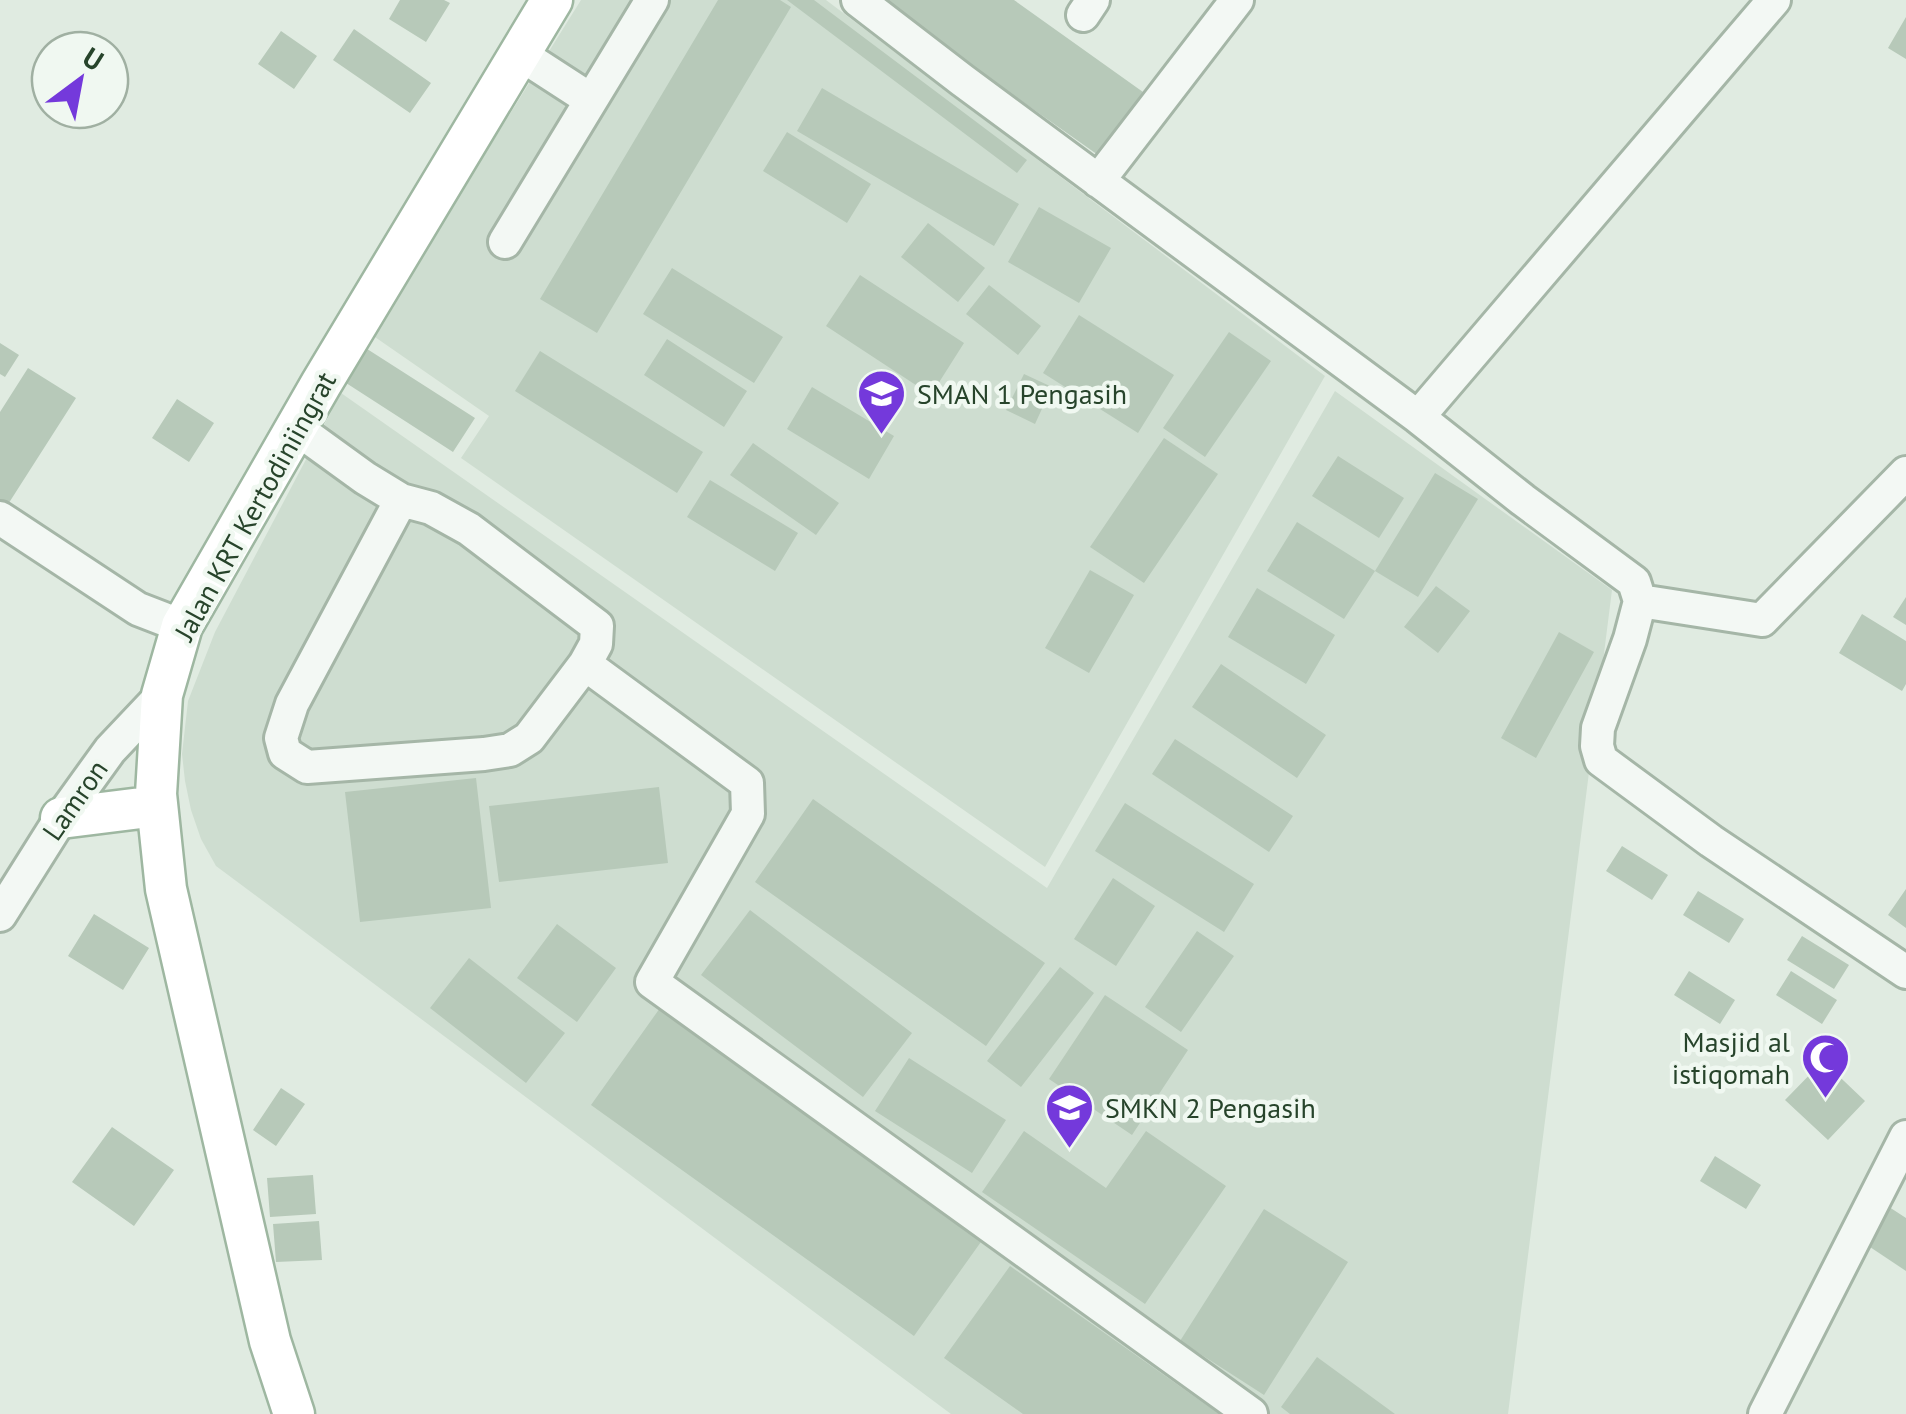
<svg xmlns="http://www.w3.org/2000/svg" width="1906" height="1414" viewBox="0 0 1906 1414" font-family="'PT Sans',sans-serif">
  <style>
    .built { fill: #ceddd0 }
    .building { fill: #b7c9b9 }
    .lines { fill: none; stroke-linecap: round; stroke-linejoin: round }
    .minor-casing { stroke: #a5b6a7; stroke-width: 38 }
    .major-casing { stroke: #9eb7a1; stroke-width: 45 }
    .minor { stroke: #f3f8f4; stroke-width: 32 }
    .major { stroke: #fff; stroke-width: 40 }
    .labels { text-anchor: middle; stroke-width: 9; stroke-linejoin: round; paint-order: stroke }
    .poi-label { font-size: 28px; fill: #27442b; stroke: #f0f8f1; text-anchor: start }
    .street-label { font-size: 28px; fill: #27442b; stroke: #f0f8f1 }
  </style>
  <rect width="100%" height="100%" fill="#e0ebe1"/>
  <path class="built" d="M 581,0 L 826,0 L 1325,376 L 1045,867 L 461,458 L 489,416 L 372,335 Z
    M 1335,391 L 1612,590 L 1508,1414 L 951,1414 L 216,866 L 201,839 L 191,810 L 185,781 L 182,754 L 188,701 L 215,632 L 341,393 L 1047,888 Z"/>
  <path class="building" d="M 400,0 L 444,0 L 450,3 L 426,42 L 389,19 Z
    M 718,0 L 780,0 L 791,7 L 597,333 L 540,299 Z
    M 787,0 L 814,0 L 1027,160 L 1017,173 Z
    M 879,0 L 1014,0 L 1143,92 L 1098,155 Z
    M 1906,17 L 1906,59 L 1888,48 Z
    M 354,29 L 431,83 L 410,113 L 333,60 Z
    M 281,31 L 317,56 L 294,89 L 258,64 Z
    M 822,88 L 1019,204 L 994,246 L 797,131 Z
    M 787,132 L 871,184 L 847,223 L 763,171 Z
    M 1039,207 L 1111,248 L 1079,303 L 1008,262 Z
    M 928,223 L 985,268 L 958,302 L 901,257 Z
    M 672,268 L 783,337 L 754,383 L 643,314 Z
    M 860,275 L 964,343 L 931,395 L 826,326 Z
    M 989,285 L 1041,326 L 1018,355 L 966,314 Z
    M 1079,315 L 1174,375 L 1138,433 L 1043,373 Z
    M 1229,332 L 1271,361 L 1205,457 L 1163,428 Z
    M 667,339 L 747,391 L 724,427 L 644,375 Z
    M 0,343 L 19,355 L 5,377 L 0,374 Z
    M 364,347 L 475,418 L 453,452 L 343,381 Z
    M 540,351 L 703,452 L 677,493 L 515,391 Z
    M 28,368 L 76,398 L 5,509 L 0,506 L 0,412 Z
    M 1024,374 L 1052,387 L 1035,424 L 1006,410 Z
    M 812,387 L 894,436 L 869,479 L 787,429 Z
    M 177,399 L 214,423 L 189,462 L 152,438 Z
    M 1164,438 L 1218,474 L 1144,583 L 1090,547 Z
    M 753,443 L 839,503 L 816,535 L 730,475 Z
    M 1338,456 L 1404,498 L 1379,538 L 1312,496 Z
    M 1435,473 L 1478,499 L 1418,597 L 1375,571 Z
    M 710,480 L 798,533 L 775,571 L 687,517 Z
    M 1297,522 L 1375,571 L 1344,619 L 1267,571 Z
    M 1090,570 L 1134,595 L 1089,673 L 1045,648 Z
    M 1436,586 L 1470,611 L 1438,653 L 1404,627 Z
    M 1257,588 L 1335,635 L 1306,684 L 1228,637 Z
    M 1906,597 L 1906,625 L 1893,617 Z
    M 1862,614 L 1906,641 L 1906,684 L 1902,691 L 1839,653 Z
    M 1559,632 L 1594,652 L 1536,758 L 1501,738 Z
    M 1221,664 L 1326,735 L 1297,778 L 1192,707 Z
    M 1175,739 L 1293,816 L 1269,852 L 1152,774 Z
    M 476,778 L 491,908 L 360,922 L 345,792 Z
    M 659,787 L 668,863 L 499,882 L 489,806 Z
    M 813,799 L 1045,963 L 986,1046 L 755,882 Z
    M 1125,803 L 1254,884 L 1224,932 L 1095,851 Z
    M 1622,846 L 1668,875 L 1652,900 L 1606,871 Z
    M 1113,878 L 1155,906 L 1116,966 L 1074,939 Z
    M 1906,889 L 1906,928 L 1888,915 Z
    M 1698,891 L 1744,919 L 1729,943 L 1683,915 Z
    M 750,910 L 912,1033 L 863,1097 L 701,975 Z
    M 94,914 L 149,948 L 123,990 L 68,956 Z
    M 557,924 L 616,968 L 577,1022 L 517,978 Z
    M 1197,931 L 1234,956 L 1181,1032 L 1145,1007 Z
    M 1802,936 L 1849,965 L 1834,989 L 1787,960 Z
    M 469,958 L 565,1033 L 526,1083 L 430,1008 Z
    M 1060,967 L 1094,993 L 1021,1087 L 987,1061 Z
    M 1689,971 L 1735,1000 L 1720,1024 L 1674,995 Z
    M 1791,971 L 1837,1000 L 1822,1024 L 1776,995 Z
    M 1105,995 L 1188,1050 L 1132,1135 L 1049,1079 Z
    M 660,1008 L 983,1239 L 914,1336 L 591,1105 Z
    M 909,1058 L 1006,1120 L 972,1173 L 875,1111 Z
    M 1823,1061 L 1865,1101 L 1828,1140 L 1785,1100 Z
    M 281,1088 L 305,1104 L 276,1146 L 253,1130 Z
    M 112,1127 L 174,1170 L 134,1226 L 72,1182 Z
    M 1024,1131 L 1106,1188 L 1146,1131 L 1226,1186 L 1145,1304 L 982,1192 Z
    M 1715,1156 L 1761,1185 L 1746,1209 L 1700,1181 Z
    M 313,1175 L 316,1214 L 270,1217 L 267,1178 Z
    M 1886,1205 L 1906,1218 L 1906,1271 L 1861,1241 Z
    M 1264,1209 L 1348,1262 L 1264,1395 L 1180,1341 Z
    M 319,1221 L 322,1260 L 276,1262 L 273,1224 Z
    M 1010,1266 L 1219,1414 L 1023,1414 L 944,1358 Z
    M 1317,1357 L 1395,1414 L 1290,1414 L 1281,1407 Z"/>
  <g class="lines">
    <defs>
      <path id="minor" d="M 858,0 L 962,80 L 1418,417 L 1774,0
        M 1083,15 L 1093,0
        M 520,54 L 591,100
        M 1098,181 L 1237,0
        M 505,242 L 652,0
        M 1418,417 L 1523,500 L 1634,582 L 1640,601 L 1630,639 L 1598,728 L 1597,746 L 1601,760 L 1711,841 L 1906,972
        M 296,428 L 365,478 L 401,500 L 431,508 L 469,529 L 597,626 L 596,644 L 585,664 L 529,738 L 510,750 L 484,754 L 307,767 L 285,753 L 281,738 L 292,704 L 401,500
        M 0,518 L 138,609 L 182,626
        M 1640,601 L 1762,620 L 1906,473
        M 585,664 L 747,783 L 748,814 L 652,982 L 1251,1414
        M 0,915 L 61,818 L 110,750 L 162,695
        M 1765,1414 L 1906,1137"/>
      <path id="major" d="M 61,818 L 157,806
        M 294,1414 L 270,1341 L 166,889 L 156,794 L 162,695 L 182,626 L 321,384 L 552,0"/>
    </defs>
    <use href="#minor" class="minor-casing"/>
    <use href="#major" class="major-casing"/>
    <use href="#minor" class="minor"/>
    <use href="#major" class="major"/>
  </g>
  <defs>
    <symbol id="school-pin" viewBox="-11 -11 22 30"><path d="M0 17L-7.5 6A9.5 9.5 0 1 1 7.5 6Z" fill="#7439db" stroke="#f0f8f1"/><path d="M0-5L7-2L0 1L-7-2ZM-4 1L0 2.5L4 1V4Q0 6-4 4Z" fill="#fff"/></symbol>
    <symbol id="mosque-pin" viewBox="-11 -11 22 30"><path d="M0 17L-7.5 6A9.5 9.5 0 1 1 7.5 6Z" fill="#7439db" stroke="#f0f8f1"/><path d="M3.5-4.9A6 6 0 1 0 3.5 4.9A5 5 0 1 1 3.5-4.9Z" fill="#fff"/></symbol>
  </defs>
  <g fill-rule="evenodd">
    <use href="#school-pin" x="854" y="366" width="55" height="75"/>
    <use href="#mosque-pin" x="1798" y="1030" width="55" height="75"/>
    <use href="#school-pin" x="1042" y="1080" width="55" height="75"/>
  </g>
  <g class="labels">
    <g class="poi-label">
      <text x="917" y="404">SMAN 1 Pengasih</text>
      <text x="1790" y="1052" text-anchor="end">Masjid al<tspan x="1790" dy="32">istiqomah</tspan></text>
      <text x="1105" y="1118">SMKN 2 Pengasih</text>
    </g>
    <g class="street-label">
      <text transform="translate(255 506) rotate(-61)" y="10">Jalan KRT Kertodiniingrat</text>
      <text transform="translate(75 800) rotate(-55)" y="10">Lamron</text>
    </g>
  </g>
  <g transform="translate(80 80) rotate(32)"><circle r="48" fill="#f0f8f1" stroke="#a0b0a2" stroke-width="2.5"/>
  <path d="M0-8L18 38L0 25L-18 38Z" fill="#7439db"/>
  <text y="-15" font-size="28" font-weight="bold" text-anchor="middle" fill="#27442b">U</text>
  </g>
</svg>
